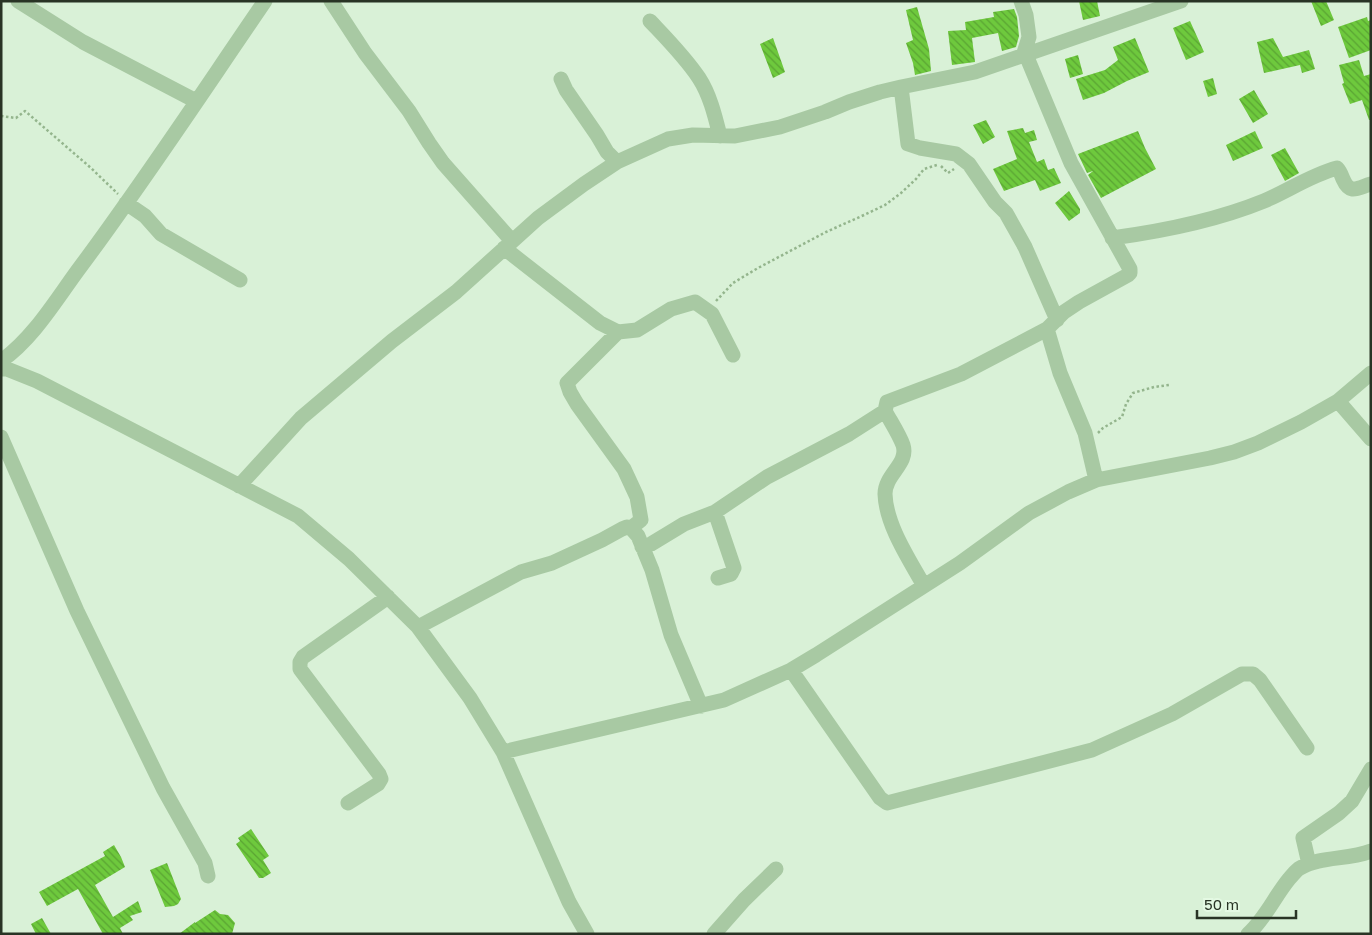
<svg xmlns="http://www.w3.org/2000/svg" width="1372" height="935" viewBox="0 0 1372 935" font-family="'Golos Text',sans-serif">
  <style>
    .building { fill: url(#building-back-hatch) }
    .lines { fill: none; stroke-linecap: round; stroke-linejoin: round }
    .path { stroke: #94b58d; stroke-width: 2.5; stroke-dasharray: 2.5 2.5; stroke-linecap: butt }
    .minor { stroke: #a8c9a3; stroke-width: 15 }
  </style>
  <defs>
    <pattern id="building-back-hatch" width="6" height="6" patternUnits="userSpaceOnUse" patternTransform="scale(1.25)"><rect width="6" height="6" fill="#6ec93d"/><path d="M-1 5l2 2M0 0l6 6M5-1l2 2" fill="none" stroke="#5aa433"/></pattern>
  </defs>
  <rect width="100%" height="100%" fill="#d9f1d7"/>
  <path class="building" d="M 1079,1 L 1097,1 L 1100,16 L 1083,20 Z
    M 1311,1 L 1326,1 L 1334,20 L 1321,26 Z
    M 917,7 L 929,49 L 931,71 L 915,75 L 913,63 L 906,43 L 913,40 L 906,10 Z
    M 1014,9 L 1017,17 L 1019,36 L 1016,47 L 1002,51 L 998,33 L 972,38 L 975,62 L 952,65 L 948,31 L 966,30 L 965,22 L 994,17 L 993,12 Z
    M 1367,17 L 1368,21 L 1371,20 L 1371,50 L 1349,58 L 1338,27 Z
    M 1190,21 L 1204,52 L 1186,60 L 1173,28 Z
    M 773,38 L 785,72 L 773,78 L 760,44 Z
    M 1135,38 L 1149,72 L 1127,81 L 1104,93 L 1083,100 L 1076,79 L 1105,70 L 1118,60 L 1113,47 Z
    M 1273,38 L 1283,57 L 1309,50 L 1315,69 L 1302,73 L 1300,65 L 1264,73 L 1257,42 Z
    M 1078,55 L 1083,74 L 1070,78 L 1065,59 Z
    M 1359,60 L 1364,76 L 1371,74 L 1371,120 L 1369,120 L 1362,100 L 1350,104 L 1342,84 L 1344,83 L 1339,65 Z
    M 1213,78 L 1217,94 L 1208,97 L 1203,81 Z
    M 1254,90 L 1268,114 L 1253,123 L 1239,99 Z
    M 986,120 L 995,137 L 983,144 L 973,125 Z
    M 1023,128 L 1025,133 L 1034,130 L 1037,140 L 1029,142 L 1037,162 L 1044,159 L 1048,170 L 1054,168 L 1061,183 L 1040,191 L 1035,180 L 1004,191 L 993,169 L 1017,159 L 1007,131 Z
    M 1138,131 L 1145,148 L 1156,169 L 1101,198 L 1088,175 L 1093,171 L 1087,173 L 1078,154 Z
    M 1255,131 L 1263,148 L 1233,161 L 1226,145 Z
    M 1285,148 L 1299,173 L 1285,181 L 1271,155 Z
    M 1069,191 L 1080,209 L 1080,213 L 1069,221 L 1055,203 Z
    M 251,829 L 269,856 L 263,860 L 271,873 L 263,878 L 259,878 L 236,844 L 240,841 L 238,838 Z
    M 114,845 L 121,857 L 125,867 L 95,885 L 113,917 L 138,901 L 142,912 L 130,916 L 133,920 L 120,928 L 123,934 L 103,934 L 78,889 L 47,906 L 39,892 L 105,856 L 103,852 Z
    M 167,863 L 181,899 L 178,904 L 174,906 L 165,907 L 150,870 Z
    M 215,910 L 220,914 L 228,915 L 235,923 L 232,934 L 179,934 L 195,922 L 195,923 Z
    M 42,918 L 51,934 L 36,934 L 31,924 Z"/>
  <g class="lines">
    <path class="path" d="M 1,116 L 16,118 L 25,111 L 91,168 L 118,194
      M 941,166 L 948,173 L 954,169
      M 716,301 L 733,283 L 758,268 L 826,232 L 864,215 L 885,205 L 901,193 L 916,179 L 924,169 L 937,165
      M 1098,433 L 1103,428 L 1122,417 L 1126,404 L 1133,393 L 1154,387 L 1169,385"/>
    <path class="minor" d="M 18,1 L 83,42 L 196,101
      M 331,1 L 365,53 L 409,111 L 429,143 L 443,163 L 512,241
      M 1021,1 L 1026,15 L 1029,37 L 1023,56
      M 650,21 C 667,39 685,57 699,78 C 710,95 715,116 720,136
      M 1026,55 L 1071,163 L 1130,269 L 1130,273 L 1128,275 L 1079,302 L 1064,312 L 1047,329 L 1060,373 L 1085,433 L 1096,480
      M 561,79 L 566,90 L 597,135 L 607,152 L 617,162
      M 126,203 L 145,216 L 161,234 L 240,280
      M 1112,238 C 1164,231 1215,221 1264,201 C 1288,191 1311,175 1337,168 C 1340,171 1341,174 1343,179 C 1350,195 1357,188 1371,184
      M 504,248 L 600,323 L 618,332 L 637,330 L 671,309 L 695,302 L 712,314 L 733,355
      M 1057,320 L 1025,247 L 1006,213 L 995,202 L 969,164 L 956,154 L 920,148 L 908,144 L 901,87 L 975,72 L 1181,1
      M 618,332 L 567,383 L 570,392 L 577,404 L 624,469 L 637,497 L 641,520 L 631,528
      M 1,361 C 34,338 57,298 81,266 C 145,180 204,90 265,1
      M 1,369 L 7,369 L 37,381 L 298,516 L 349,559 L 418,627 L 470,698 L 503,752 L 569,902 L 587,934
      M 1338,401 L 1371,439
      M 1,437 L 77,611 L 163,788 L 205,863 L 208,876
      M 239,486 L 301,418 L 392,341 L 456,292 L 538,218 L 584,184 L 617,162 L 668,139 L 693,135 L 735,136 L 780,127 L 825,112 L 849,102 L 880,92 L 901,87
      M 642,547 L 651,544 L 684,524 L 715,512
      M 718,578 L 731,574 L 734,568 L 715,512 L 767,477 L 849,434 L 885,411
      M 924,586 C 909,559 886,525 885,494 C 885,474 909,464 903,445 C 899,434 891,422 885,411 L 887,402 L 961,374 L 1047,329
      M 418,627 L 521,572 L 552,563 L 602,540 L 622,529 L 627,527 L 631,528 L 638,536 L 652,570 L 671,635 L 701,706
      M 791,670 L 880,798 L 887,803 L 1092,750 L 1172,714 L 1242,674 L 1253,674 L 1260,680 L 1307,748
      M 503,752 L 724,700 L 791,670 L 816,655 L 960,563 L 1029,513 L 1068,492 L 1096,480 L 1210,458 L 1234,452 L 1258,443 L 1301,422 L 1338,401 L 1371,373
      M 348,803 L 378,784 L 381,779 L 379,774 L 300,669 L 300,662 L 303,657 L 388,597
      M 1309,864 L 1303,838 L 1339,813 L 1352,801 L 1371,769
      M 714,934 L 744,900 L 776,869
      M 1248,934 C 1265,919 1275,896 1289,879 C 1293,875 1296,870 1300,868 C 1320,856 1348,860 1371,851"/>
  </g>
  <rect width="1372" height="935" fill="none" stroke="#293425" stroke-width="5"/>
  <path d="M1197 910v8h99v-8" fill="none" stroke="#293425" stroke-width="2.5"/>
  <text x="1204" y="910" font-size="15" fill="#293425" stroke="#e4f9e3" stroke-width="4" paint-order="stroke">50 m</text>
</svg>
